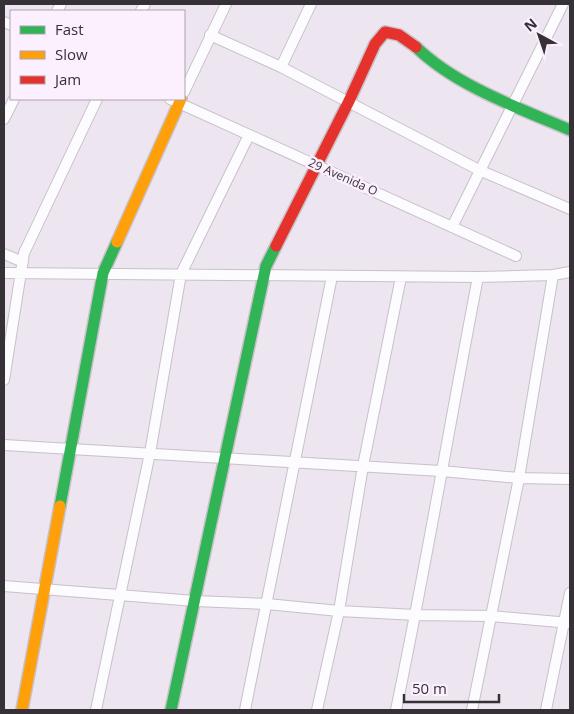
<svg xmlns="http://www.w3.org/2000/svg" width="574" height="714" viewBox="0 0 574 714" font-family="'Open Sans',sans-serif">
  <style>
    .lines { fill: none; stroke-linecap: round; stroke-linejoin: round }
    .street-casing { stroke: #c8c1c9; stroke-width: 12 }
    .fast-casing { stroke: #c8c1c9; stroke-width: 14 }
    .slow-casing { stroke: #c8c1c9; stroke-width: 14 }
    .jam-casing { stroke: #c8c1c9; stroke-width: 14 }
    .street { stroke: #fcfbfd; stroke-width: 10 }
    .fast { stroke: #30b455; stroke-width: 11 }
    .slow { stroke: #ff9f0a; stroke-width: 11 }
    .jam { stroke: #e5322d; stroke-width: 11 }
    .labels { text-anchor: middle; stroke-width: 5; stroke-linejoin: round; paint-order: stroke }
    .street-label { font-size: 12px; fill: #363037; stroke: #fceffe }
  </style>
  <rect width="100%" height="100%" fill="#ede5ef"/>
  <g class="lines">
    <defs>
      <path id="street" d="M 57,11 L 61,4
        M 141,11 L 145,4
        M 4,22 L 11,25
        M 210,35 L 281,67 L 479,170 L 570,209
        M 281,67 L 311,4
        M 184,92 L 226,4
        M 170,99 L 516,256
        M 4,119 L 14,99
        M 452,227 L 563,4
        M 4,254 L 23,262
        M 4,273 L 478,277 L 553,275 L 570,272
        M 4,380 L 24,253 L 97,99
        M 4,445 L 441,471 L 519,478 L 570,479
        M 4,586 L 195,601 L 267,604 L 339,611 L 416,615 L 491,616 L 570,623
        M 96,710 L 150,453 L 181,274 L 249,135
        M 245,710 L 332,276
        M 317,710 L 339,611 L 363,466 L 401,277
        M 396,710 C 426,566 450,422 478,277
        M 472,710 L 519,478 L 553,275
        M 546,710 L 570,593"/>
      <path id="fast" d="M 416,47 C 456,86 519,108 570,130
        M 60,506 L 103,273 L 117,242
        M 171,710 L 266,266 L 276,246"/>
      <path id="slow" d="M 117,242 L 181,99
        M 22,710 L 60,506"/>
      <path id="jam" d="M 276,246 L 349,101 L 375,44 L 385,32 L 399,35 L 416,47"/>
    </defs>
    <use href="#street" class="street-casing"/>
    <use href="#fast" class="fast-casing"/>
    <use href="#slow" class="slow-casing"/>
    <use href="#jam" class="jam-casing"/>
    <use href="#street" class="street"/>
    <use href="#fast" class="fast"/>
    <use href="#slow" class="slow"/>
    <use href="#jam" class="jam"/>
  </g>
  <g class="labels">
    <g class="street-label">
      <text transform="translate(343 177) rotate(24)" y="4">29 Avenida O</text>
    </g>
  </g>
  <rect width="574" height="714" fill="none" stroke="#363037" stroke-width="10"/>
  <rect x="10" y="10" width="175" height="90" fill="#fceffe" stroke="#ada3ae"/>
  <rect x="20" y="26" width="25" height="8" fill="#30b455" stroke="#ada3ae"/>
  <text x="55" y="35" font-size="15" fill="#363037">Fast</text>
  <rect x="20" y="51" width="25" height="8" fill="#ff9f0a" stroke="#ada3ae"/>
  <text x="55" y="60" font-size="15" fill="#363037">Slow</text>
  <rect x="20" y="76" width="25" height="8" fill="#e5322d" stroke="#ada3ae"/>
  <text x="55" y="85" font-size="15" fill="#363037">Jam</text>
  <g transform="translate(539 35) rotate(320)" stroke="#fceffe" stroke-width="4" paint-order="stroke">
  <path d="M0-4L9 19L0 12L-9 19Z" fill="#363037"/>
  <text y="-8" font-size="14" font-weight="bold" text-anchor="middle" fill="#363037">N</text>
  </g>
  <path d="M404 694v8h95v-8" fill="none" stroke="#363037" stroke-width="2.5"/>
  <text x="412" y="694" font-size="15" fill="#363037" stroke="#fceffe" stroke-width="4" paint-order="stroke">50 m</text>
</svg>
